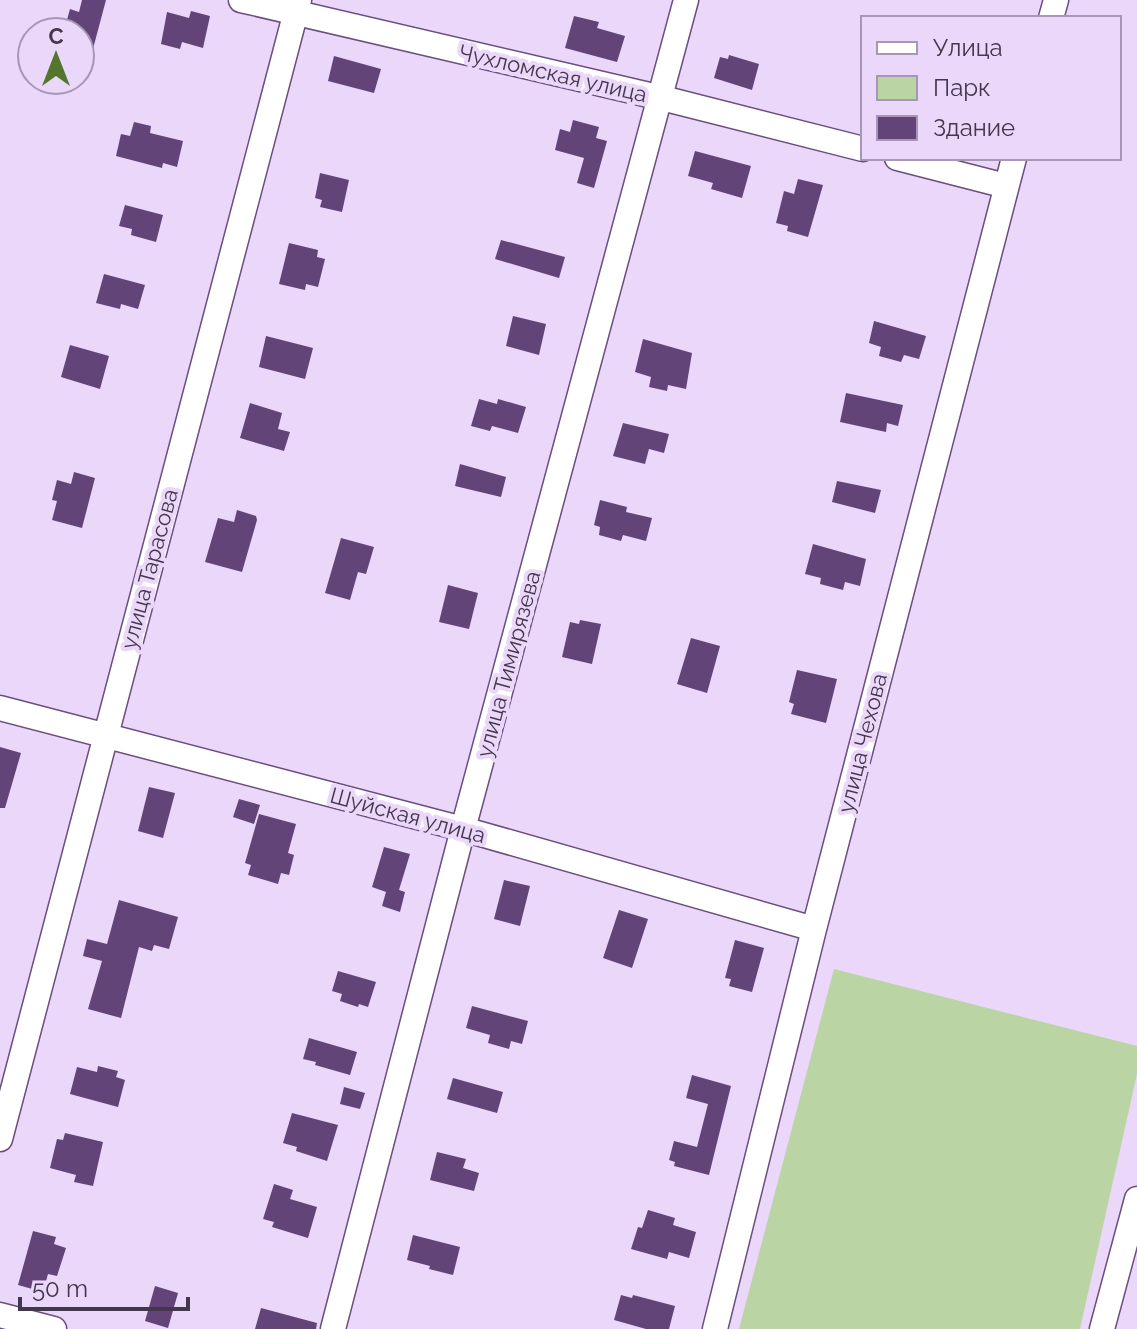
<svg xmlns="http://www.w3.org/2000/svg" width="1137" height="1329" viewBox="0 0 1137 1329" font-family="Raleway,sans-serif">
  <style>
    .green { fill: #bbd4a4 }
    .building { fill: #634478 }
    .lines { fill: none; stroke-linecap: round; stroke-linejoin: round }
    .street-casing { stroke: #6a4e7e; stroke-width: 27 }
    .street { stroke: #fff; stroke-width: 24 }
    .labels { text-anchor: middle; stroke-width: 8; stroke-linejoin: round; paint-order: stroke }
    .street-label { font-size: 22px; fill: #44374d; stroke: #ead7f9 }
  </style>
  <rect width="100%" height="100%" fill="#ead7f9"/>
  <path class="green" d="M 834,969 L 1137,1046 L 1137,1074 L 1080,1329 L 739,1329 Z"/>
  <path class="building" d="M 82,0 L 106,0 L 86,75 L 80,74 L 80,32 L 73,32 L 74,29 L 65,27 L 70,9 L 79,12 Z
    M 191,11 L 210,16 L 203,48 L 182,42 L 180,49 L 161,44 L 167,12 L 189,18 Z
    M 574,16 L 599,22 L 597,28 L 625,36 L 617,62 L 565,48 Z
    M 729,55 L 759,64 L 752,90 L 714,78 L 720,57 L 728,59 Z
    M 334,56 L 381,69 L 374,93 L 328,81 Z
    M 573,120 L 599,127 L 596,138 L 607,141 L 594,188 L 577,183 L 584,158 L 555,150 L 560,129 L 570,132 Z
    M 134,122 L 151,126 L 150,133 L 183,141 L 177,167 L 163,163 L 162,168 L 116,156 L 121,134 L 130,136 Z
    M 695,151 L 751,166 L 742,198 L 711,189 L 713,183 L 688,176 Z
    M 320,173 L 349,180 L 342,212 L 320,207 L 322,200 L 315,198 Z
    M 798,179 L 823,185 L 808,237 L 787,231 L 788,226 L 776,223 L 784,191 L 794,194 Z
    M 125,205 L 163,215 L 156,242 L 131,235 L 132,229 L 119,226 Z
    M 501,240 L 565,257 L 559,278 L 495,259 Z
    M 289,243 L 318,250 L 317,257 L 325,259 L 318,287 L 306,284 L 305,290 L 279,284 Z
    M 104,274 L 145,285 L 138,309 L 121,304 L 120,309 L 96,303 Z
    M 513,316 L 546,324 L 539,355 L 506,346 Z
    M 874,321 L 926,336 L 919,359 L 904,355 L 901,362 L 879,356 L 881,347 L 869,343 Z
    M 266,336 L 313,348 L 305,379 L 259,367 Z
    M 643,339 L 692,353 L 686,389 L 668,385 L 667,391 L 649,387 L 651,377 L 635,372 Z
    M 70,345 L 109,356 L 100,389 L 61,377 Z
    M 846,393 L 903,405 L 898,426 L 887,423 L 886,432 L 840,422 Z
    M 479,399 L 497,404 L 498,399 L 526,407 L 518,433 L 492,426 L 490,431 L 471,426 Z
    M 250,403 L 282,413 L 278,429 L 290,432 L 284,451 L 240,438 Z
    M 623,423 L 669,434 L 664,453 L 649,449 L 645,464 L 613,456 Z
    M 460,464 L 506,477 L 501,497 L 455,486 Z
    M 74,472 L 95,478 L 82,528 L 52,520 L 57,501 L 52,500 L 57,480 L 71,484 Z
    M 837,481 L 881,490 L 875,513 L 832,502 Z
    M 600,500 L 627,507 L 626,512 L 652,518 L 646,541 L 623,535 L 621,541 L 599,535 L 600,527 L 594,525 Z
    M 237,510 L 256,516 L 257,520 L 242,572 L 205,562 L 218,518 L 234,522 Z
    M 341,538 L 374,547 L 366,574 L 358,572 L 350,600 L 325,593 Z
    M 813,544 L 866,559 L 860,586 L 845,582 L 843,590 L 820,584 L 821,578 L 805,574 Z
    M 448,585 L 478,593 L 469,629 L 439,622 Z
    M 580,620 L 601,624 L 592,664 L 562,657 L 570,622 L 579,624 Z
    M 691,638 L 720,646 L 707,693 L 677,684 Z
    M 797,670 L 837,679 L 826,723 L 791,714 L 794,704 L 789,702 Z
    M 0,747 L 21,753 L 5,808 L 0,808 Z
    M 149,787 L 175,793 L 163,838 L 138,831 Z
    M 239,799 L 260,805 L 254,824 L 233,817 Z
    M 259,814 L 296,824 L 288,853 L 294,855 L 289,875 L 281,873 L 278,884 L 248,875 L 251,865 L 245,863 Z
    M 384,847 L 410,854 L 399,890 L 405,892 L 400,912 L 382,906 L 386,892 L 372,887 Z
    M 504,880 L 530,886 L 520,926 L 494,919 Z
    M 119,900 L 178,917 L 169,949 L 154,945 L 152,951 L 139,947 L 121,1018 L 88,1009 L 102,961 L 83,956 L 87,939 L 107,944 Z
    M 619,910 L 648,919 L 632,968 L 603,958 Z
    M 735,940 L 764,948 L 752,992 L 729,986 L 731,979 L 725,978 Z
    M 338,971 L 376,982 L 368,1007 L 359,1004 L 358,1007 L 340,1001 L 342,994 L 332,991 Z
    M 472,1006 L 528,1021 L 522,1044 L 511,1041 L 509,1049 L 488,1043 L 490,1035 L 466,1028 Z
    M 309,1038 L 357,1052 L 350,1075 L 315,1065 L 316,1062 L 303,1059 Z
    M 98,1066 L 118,1071 L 116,1077 L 125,1080 L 118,1107 L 70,1094 L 77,1067 L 97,1072 Z
    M 692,1075 L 731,1086 L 709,1175 L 674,1166 L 675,1162 L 669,1160 L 674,1141 L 697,1147 L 708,1104 L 686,1098 Z
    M 453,1078 L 503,1092 L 497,1113 L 447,1099 Z
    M 344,1087 L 365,1093 L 360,1109 L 340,1104 Z
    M 292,1113 L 338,1125 L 327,1161 L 296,1151 L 297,1147 L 283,1143 Z
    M 65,1133 L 103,1142 L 93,1186 L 74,1182 L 76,1175 L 50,1168 L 57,1139 L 63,1140 Z
    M 437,1152 L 466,1159 L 463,1168 L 479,1173 L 474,1191 L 430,1180 Z
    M 274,1184 L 293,1190 L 290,1199 L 317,1207 L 308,1238 L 272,1227 L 274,1222 L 263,1219 Z
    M 648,1210 L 675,1218 L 673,1225 L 696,1232 L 689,1258 L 669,1252 L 667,1259 L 631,1249 L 638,1227 L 642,1228 Z
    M 33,1231 L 56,1237 L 54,1244 L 66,1248 L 57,1276 L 48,1274 L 43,1292 L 18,1285 Z
    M 413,1235 L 460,1247 L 453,1275 L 429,1269 L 430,1266 L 407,1260 Z
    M 155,1286 L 178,1293 L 168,1328 L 145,1321 Z
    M 621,1295 L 632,1298 L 633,1295 L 675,1306 L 669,1329 L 646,1329 L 614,1320 Z
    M 261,1308 L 317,1323 L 316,1329 L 255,1329 Z"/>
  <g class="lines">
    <defs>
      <path id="street" d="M 241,0 L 662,98 L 863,149
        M 1051,18 L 1056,0
        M 897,158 L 1006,186
        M 0,708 L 463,829 L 814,929
        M 0,1139 L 299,0
        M 0,1315 L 54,1329
        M 333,1329 L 463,829 L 686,0
        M 715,1329 L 814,929 L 1014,158
        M 1102,1329 L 1137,1199"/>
    </defs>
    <use href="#street" class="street-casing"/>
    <use href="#street" class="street"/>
  </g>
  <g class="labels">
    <g class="street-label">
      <text transform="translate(553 73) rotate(13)" y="8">Чухломская улица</text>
      <text transform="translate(149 569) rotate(-75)" y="8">улица Тарасова</text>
      <text transform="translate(508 664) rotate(-75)" y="8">улица Тимирязева</text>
      <text transform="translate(862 743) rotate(-76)" y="8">улица Чехова</text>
      <text transform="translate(408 815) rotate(15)" y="8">Шуйская улица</text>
    </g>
  </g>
  <rect x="861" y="16" width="260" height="144" fill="#ead7f9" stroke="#a897b4" stroke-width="2"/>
  <rect x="877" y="42" width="40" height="12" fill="#ffffff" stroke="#a897b4" stroke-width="2"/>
  <text x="933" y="56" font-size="24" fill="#44374d">Улица</text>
  <rect x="877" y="76" width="40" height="24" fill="#bbd4a4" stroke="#a897b4" stroke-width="2"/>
  <text x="933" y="96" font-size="24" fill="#44374d">Парк</text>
  <rect x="877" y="116" width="40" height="24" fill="#634478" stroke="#a897b4" stroke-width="2"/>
  <text x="933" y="136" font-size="24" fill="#44374d">Здание</text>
  <g transform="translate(56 56)"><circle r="38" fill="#ead7f9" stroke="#a897b4" stroke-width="2"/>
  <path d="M0-6L14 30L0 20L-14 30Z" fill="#53752c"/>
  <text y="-12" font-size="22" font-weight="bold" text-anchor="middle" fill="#44374d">С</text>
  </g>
  <path d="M20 1297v12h168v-12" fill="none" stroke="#44374d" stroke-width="4"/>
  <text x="32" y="1297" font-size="24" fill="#44374d" stroke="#ead7f9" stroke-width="6" paint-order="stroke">50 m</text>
</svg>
